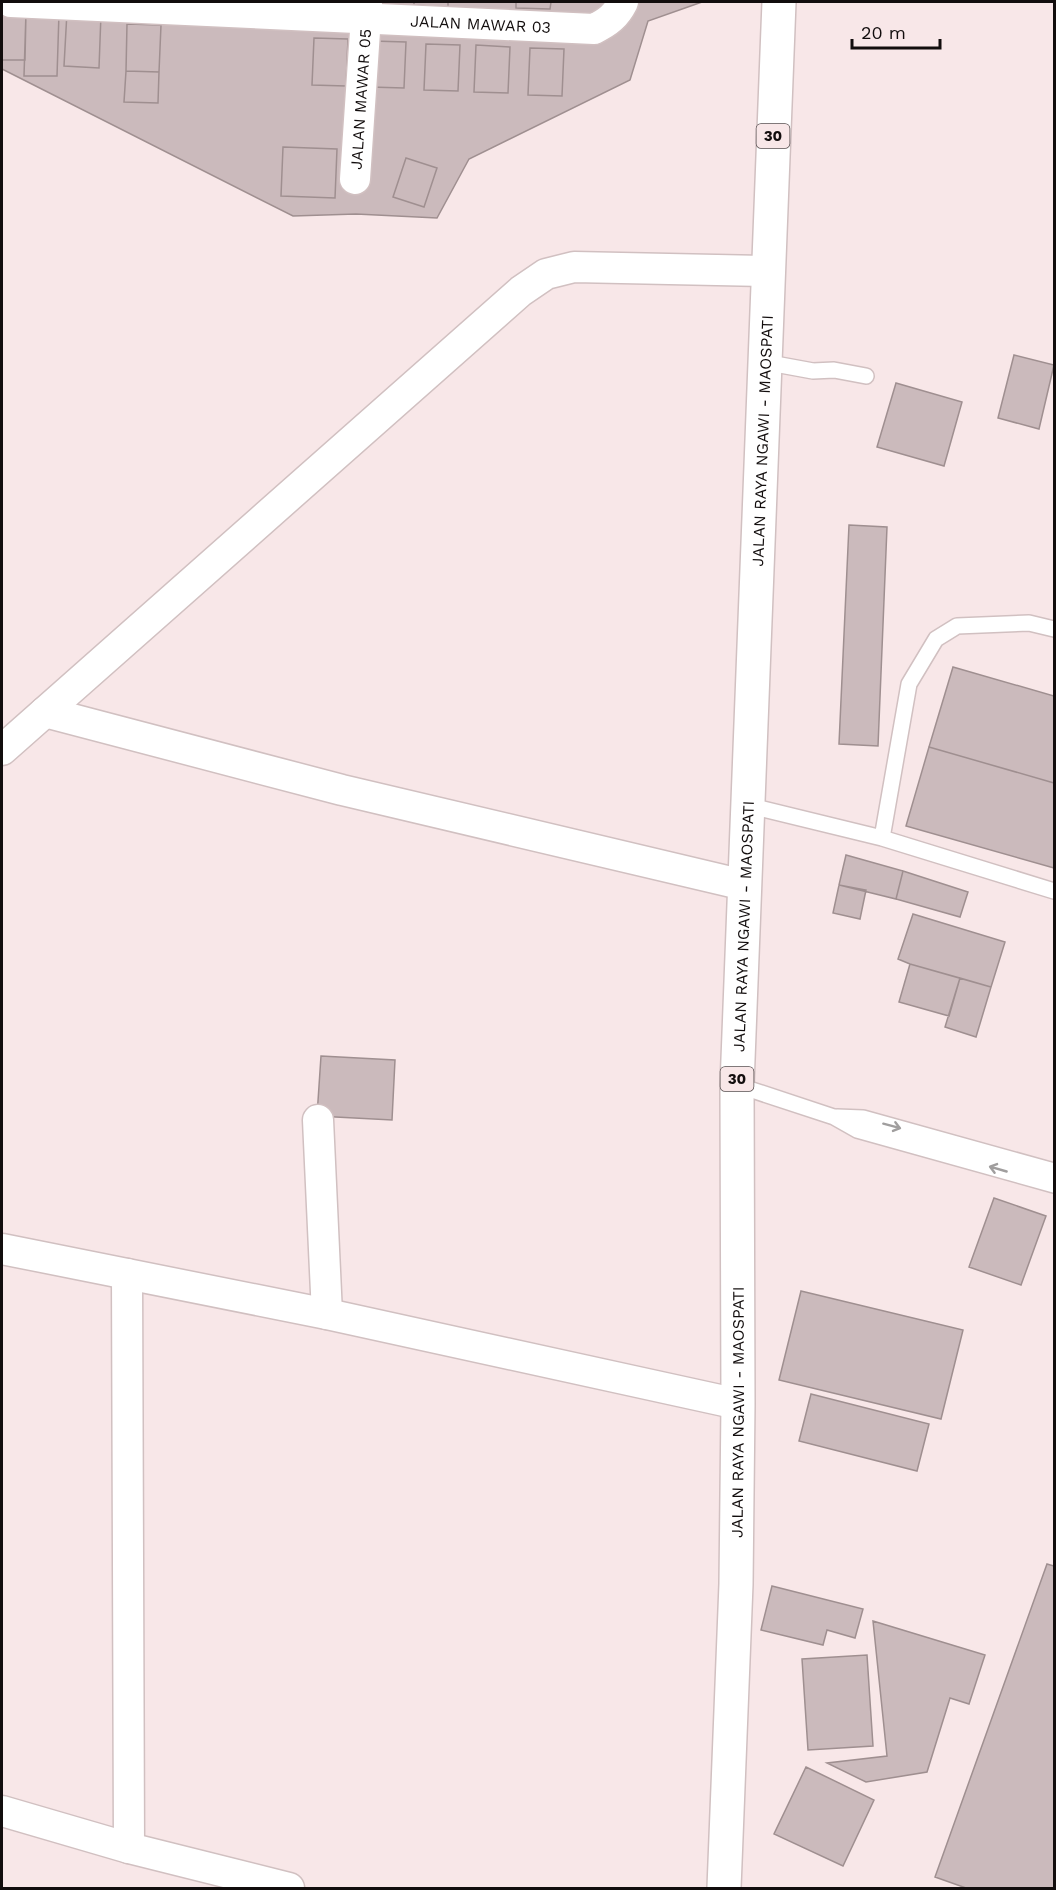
<svg xmlns="http://www.w3.org/2000/svg" width="1056" height="1890" viewBox="0 0 1056 1890" font-family="'Work Sans',sans-serif">
  <style>
    .building { fill: #cbbabc; stroke: #9f8f90; stroke-width: 1.5 }
    .lines { fill: none; stroke-linecap: round; stroke-linejoin: round }
    .lane-casing { stroke: #d1c0c1; stroke-width: 18 }
    .street-casing { stroke: #d1c0c1; stroke-width: 33 }
    .highway-casing { stroke: #d1c0c1; stroke-width: 36 }
    .lane { stroke: #fff; stroke-width: 15 }
    .street { stroke: #fff; stroke-width: 30 }
    .highway { stroke: #fff; stroke-width: 33 }
    .oneway { stroke: #a09e9e }
    .labels { text-anchor: middle; stroke-width: 4.5; stroke-linejoin: round; paint-order: stroke }
    .shield { fill: #f8e7e8; stroke: #574e4f; stroke-width: 1.5 }
    .shield-label { font-size: 15px; font-weight: bold; fill: #120d0d }
    .street-label { font-size: 16px; fill: #120d0d; stroke: #f8e7e8 }
  </style>
  <rect width="100%" height="100%" fill="#f8e7e8"/>
  <path class="building" d="M 2,2 L 702,2 L 648,21 L 630,80 L 469,159 L 437,218 L 356,214 L 293,216 L 2,69 Z
    M 379,2 L 414,2 L 414,5 L 379,4 Z
    M 414,2 L 448,2 L 448,7 L 414,5 Z
    M 516,2 L 551,2 L 550,9 L 516,8 Z
    M 2,11 L 26,12 L 25,60 L 2,60 Z
    M 26,12 L 59,13 L 57,76 L 24,76 Z
    M 67,12 L 101,14 L 99,68 L 64,66 Z
    M 127,24 L 161,25 L 159,72 L 126,71 Z
    M 314,38 L 348,39 L 346,86 L 312,85 Z
    M 372,41 L 406,42 L 404,88 L 370,87 Z
    M 426,44 L 460,45 L 458,91 L 424,90 Z
    M 476,45 L 510,47 L 508,93 L 474,92 Z
    M 530,48 L 564,49 L 562,96 L 528,95 Z
    M 126,71 L 159,72 L 158,103 L 124,102 Z
    M 283,147 L 337,149 L 335,198 L 281,196 Z
    M 406,158 L 437,168 L 424,207 L 393,197 Z
    M 1014,355 L 1054,365 L 1039,429 L 998,418 Z
    M 896,383 L 962,402 L 944,466 L 877,447 Z
    M 849,525 L 887,527 L 878,746 L 839,744 Z
    M 953,667 L 1054,696 L 1054,783 L 929,747 Z
    M 929,747 L 1054,783 L 1054,868 L 906,826 Z
    M 846,855 L 903,871 L 896,899 L 839,885 Z
    M 903,871 L 968,892 L 960,917 L 896,899 Z
    M 839,885 L 866,890 L 860,919 L 833,913 Z
    M 913,914 L 1005,942 L 991,987 L 910,964 L 898,959 Z
    M 910,964 L 960,978 L 949,1016 L 899,1002 Z
    M 960,978 L 991,987 L 976,1037 L 945,1027 Z
    M 321,1056 L 395,1060 L 392,1120 L 317,1116 Z
    M 994,1198 L 1046,1216 L 1021,1285 L 969,1267 Z
    M 801,1291 L 963,1330 L 941,1419 L 779,1380 Z
    M 811,1394 L 929,1424 L 917,1471 L 799,1441 Z
    M 1047,1564 L 1054,1566 L 1054,1888 L 966,1888 L 935,1877 Z
    M 772,1586 L 863,1609 L 855,1638 L 827,1630 L 823,1645 L 761,1630 Z
    M 873,1621 L 985,1655 L 969,1704 L 950,1698 L 927,1772 L 866,1782 L 827,1763 L 887,1756 Z
    M 867,1655 L 873,1746 L 808,1750 L 802,1659 Z
    M 806,1767 L 874,1800 L 843,1866 L 774,1834 Z"/>
  <g class="lines">
    <defs>
      <path id="lane" d="M 764,362 L 813,371 L 834,370 L 866,376
        M 747,805 L 882,838 L 1054,891
        M 882,838 L 909,684 L 936,639 L 957,626 L 1029,623 L 1054,629
        M 737,1085 L 834,1117 L 857,1130 L 1054,1185
        M 837,1117 L 863,1118 L 1054,1171"/>
      <g id="street">
        <path id="s1" d="M 11,2 L 594,29 C 608,22 616,16 623,2"/>
        <path id="s2" d="M 355,179 L 367,2"/>
        <path d="M 45,712 L 342,790 L 744,885"/>
        <path d="M 2,750 L 521,291 L 546,274 L 574,267 L 768,271"/>
        <path d="M 318,1120 L 327,1314"/>
        <path d="M 2,1249 L 327,1314 L 738,1404"/>
        <path d="M 127,1274 L 129,1848"/>
        <path d="M 2,1811 L 129,1848 L 289,1888"/>
      </g>
      <g id="highway">
        <path id="s3" d="M 724,1888 L 736,1584 L 738,1404 L 737,1085 L 779,2"/>
      </g>
    </defs>
    <use href="#lane" class="lane-casing"/>
    <use href="#street" class="street-casing"/>
    <use href="#highway" class="highway-casing"/>
    <use href="#lane" class="lane"/>
    <use href="#street" class="street"/>
    <use href="#highway" class="highway"/>
  </g>
  <defs><path id="oneway-shaft" d="M-6 0H5M1.5-3L5.5 0L1.5 3" fill="none" stroke-width="1.6" stroke-linecap="round" stroke-linejoin="round" transform="scale(1.5)"/></defs>
  <g class="oneway">
    <use href="#oneway-shaft" transform="translate(892 1126) rotate(15)"/>
    <use href="#oneway-shaft" transform="translate(998 1169) rotate(-164)"/>
  </g>
  <g class="labels">
    <g class="shield">
      <rect x="756.5" y="124" width="33" height="24" rx="4.5"/>
      <rect x="720.5" y="1067" width="33" height="24" rx="4.5"/>
    </g>
    <g class="shield-label">
      <text x="773" y="141">30</text>
      <text x="737" y="1084">30</text>
    </g>
    <g class="street-label">
      <text dy="6" stroke="none"><textPath href="#s1" startOffset="470">JALAN MAWAR 03</textPath></text>
      <text dy="6" stroke="none"><textPath href="#s2" startOffset="80">JALAN MAWAR 05</textPath></text>
      <text dy="6" stroke="none"><textPath href="#s3" startOffset="1448">JALAN RAYA NGAWI - MAOSPATI</textPath></text>
      <text dy="6" stroke="none"><textPath href="#s3" startOffset="962">JALAN RAYA NGAWI - MAOSPATI</textPath></text>
      <text dy="6" stroke="none"><textPath href="#s3" startOffset="476">JALAN RAYA NGAWI - MAOSPATI</textPath></text>
    </g>
  </g>
  <rect width="1056" height="1890" fill="none" stroke="#120d0d" stroke-width="6"/>
  <path d="M852 39v9h88v-9" fill="none" stroke="#120d0d" stroke-width="3"/>
  <text x="861" y="39" font-size="18" fill="#120d0d" stroke="#f8e7e8" stroke-width="4.5" paint-order="stroke">20 m</text>
</svg>
